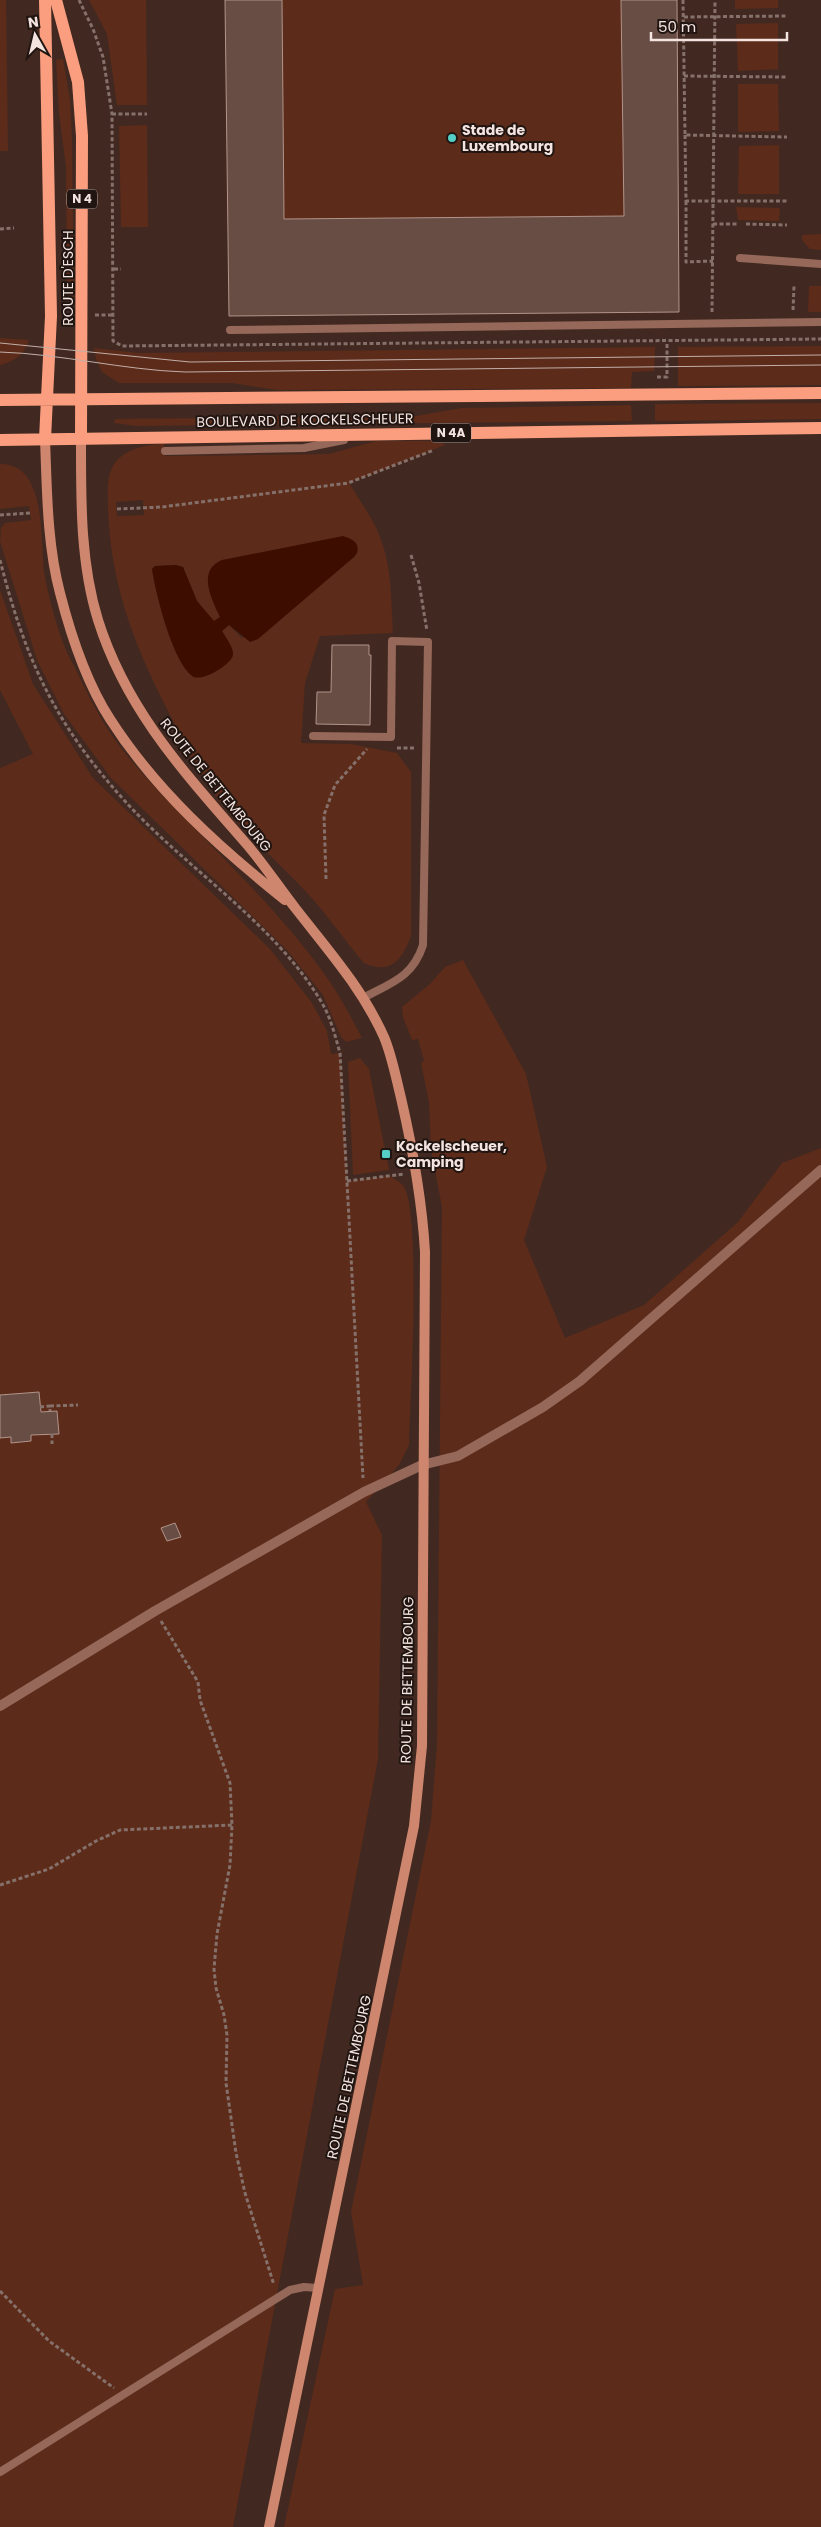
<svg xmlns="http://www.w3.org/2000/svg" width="821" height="2527" viewBox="0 0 821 2527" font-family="Poppins,sans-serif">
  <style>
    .green { fill: #5c2b1a; fill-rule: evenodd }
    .water { fill: #3d0d00 }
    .building { fill: #674d44; stroke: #b2948a }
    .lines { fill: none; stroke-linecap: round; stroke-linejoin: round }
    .path { stroke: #85706a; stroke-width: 3; stroke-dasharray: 4 2.5; stroke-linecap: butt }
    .service { stroke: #956859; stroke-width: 8 }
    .minor { stroke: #956859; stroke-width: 10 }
    .secondary { stroke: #ce876e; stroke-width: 10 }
    .primary { stroke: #fa9e7f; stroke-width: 12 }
    .tram { stroke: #c2afa9; stroke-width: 1 }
    .poi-dot { fill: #55cec6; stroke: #201511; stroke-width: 2 }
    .labels { text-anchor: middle; stroke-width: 4; stroke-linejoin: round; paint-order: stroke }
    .shield { fill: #201511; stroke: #b4a6a1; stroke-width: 1 }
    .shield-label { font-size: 12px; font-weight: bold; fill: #f4e4df }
    .poi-label { font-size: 14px; font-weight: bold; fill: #f4e4df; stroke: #201511; text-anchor: start }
    .street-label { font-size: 14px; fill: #f4e4df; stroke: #201511 }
  </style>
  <rect width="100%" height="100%" fill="#412921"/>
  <path class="green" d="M 0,0 L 6,0 L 8,151 L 0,151 Z
    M 89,0 L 146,0 L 147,105 L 117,105 L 107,34 Z
    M 225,0 L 677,0 L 679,312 L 229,316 Z
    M 735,0 L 778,0 L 778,8 L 735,9 Z
    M 778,23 L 778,69 L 738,71 L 736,24 Z
    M 63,59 L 70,100 L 72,138 L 74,303 L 67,302 L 66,167 L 59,113 L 56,60 Z
    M 738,84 L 778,84 L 779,131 L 738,132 Z
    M 147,125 L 148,227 L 121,227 L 119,126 Z
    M 779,145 L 779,194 L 738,194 L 739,146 Z
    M 736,207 L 780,208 L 779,221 L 738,220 Z
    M 821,234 L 821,250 L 810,249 L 802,240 L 802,235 Z
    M 809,286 L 821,286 L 821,312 L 808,312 Z
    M 0,338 L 29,340 C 24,355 15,361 0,365 Z
    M 821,346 L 821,385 L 678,386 L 678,347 Z
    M 655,347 L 654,371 L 632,372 L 631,388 L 277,390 L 232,383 L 119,383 L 102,372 L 96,359 L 94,348 L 138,353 Z
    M 821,403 L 821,419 L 655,421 L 655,404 Z
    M 631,405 L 632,421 L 137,426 L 114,423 L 115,419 L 416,416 L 461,408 Z
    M 376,441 L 441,441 L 445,445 L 349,483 C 359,500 373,518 380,537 C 392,567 391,601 393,633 L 320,636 L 305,683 L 301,743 L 351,744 L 397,753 L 411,772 L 411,936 C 402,960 391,975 364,963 C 345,941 329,917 309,895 C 273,856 229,820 201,774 C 190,757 182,739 173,721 C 137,651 111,590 108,509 C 108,496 106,481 112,468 C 120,450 146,444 164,444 L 165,456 L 329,454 ZM 143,500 L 144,515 L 117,516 L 116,502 ZM 358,549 L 354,557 L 242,638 L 229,625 L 222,631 L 232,649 L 181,662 C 168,632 157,601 152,569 L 155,566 L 176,565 L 183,567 L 197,601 L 214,622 L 220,617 L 210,592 Z
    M 0,464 C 47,463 40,539 44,571 C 48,596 60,642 73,664 C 84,686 95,710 109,731 C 130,763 159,791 186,819 C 235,871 289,922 330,982 C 342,1000 352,1019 362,1038 L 346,1042 L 341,1037 L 323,995 L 286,949 L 111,778 L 64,714 L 37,660 L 0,541 L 1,528 L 5,523 L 31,520 L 29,506 L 0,509 Z
    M 0,590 L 33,684 L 93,778 L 270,949 L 312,1003 L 327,1031 L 331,1054 L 340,1053 L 347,1181 L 390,1176 C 394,1179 400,1182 403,1185 C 422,1211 410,1402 409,1445 L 399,1465 L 366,1502 L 382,1535 L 378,1759 L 233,2527 L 0,2527 L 0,768 L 33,754 L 0,690 Z
    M 463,960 L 526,1074 L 547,1167 L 524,1240 L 565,1338 L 644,1305 L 738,1222 L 782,1163 L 821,1148 L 821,2527 L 284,2527 L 335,2289 L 363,2285 L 351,2212 L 431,1821 L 437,1744 L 442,1207 L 431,1150 L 429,1102 L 421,1063 L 424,1061 L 418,1039 L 412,1040 L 403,1017 L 402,1007 L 430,984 L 445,967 Z
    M 360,1058 L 369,1069 L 389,1170 L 353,1175 L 348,1062 Z"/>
  <path class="water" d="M 343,536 C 352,539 360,542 357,553 L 354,557 L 258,639 L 250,642 L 229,625 L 222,631 C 226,638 234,648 233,655 C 231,665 201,683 192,676 C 172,660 156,595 152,569 L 155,566 L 176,565 L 183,567 L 197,601 L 214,621 L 220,617 C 211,598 197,570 222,560 Z"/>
  <path class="building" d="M 225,0 L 282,0 L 284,219 L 624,216 L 621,0 L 677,0 L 679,312 L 229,316 Z
    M 332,645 L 369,645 L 369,655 L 371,655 L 370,725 L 316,724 L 317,692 L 331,692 Z
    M 39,1392 L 41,1412 L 57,1411 L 59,1434 L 31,1435 L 31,1441 L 11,1443 L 11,1437 L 0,1438 L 0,1395 Z
    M 175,1523 L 181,1537 L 167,1541 L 161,1528 Z"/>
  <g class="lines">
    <path class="path" d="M 79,0 L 93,29 L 103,57 L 112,114 L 113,341 L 122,346 L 821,339
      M 683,0 L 685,135 L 787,137
      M 684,17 L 787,16
      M 684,76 L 787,77
      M 112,114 L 147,114
      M 685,135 L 686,201 L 787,201
      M 686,201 L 686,262 L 713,261
      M 713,224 L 737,224
      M 746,224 L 787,225
      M 0,229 L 14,228
      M 114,269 L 121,269
      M 793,310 L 794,286
      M 712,312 L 715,0
      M 95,315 L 112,315
      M 657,377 L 667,377 L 667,342
      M 117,509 L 162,507 L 348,483 L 434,450
      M 0,515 L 30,513
      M 411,555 L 419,583 L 427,631
      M 0,560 C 25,659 55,724 124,800 C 185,868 274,922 322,1003 C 331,1018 335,1036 340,1053 L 363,1478
      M 397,748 L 414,748
      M 326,879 L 324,815 L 335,785 L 367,749
      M 347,1181 L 405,1174
      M 50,1406 L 78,1405
      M 40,1407 L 50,1406 L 50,1411
      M 52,1434 L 52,1444
      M 161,1621 L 198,1682 L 200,1700 L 230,1783 L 232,1825 L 230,1865 L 217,1934 L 214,1969 L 216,1988 L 224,2015 L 227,2035 L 226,2083 L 236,2153 L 245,2193 L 274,2285
      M 0,1885 L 49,1869 L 96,1841 L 120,1830 L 232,1825
      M 0,2291 L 49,2341 L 114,2388"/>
    <path class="service" d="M 740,258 L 821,264
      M 230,330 L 821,322
      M 165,451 L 304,448 L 344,440
      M 313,736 L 391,737 L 392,641 L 428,642 L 423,945 C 413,977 391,983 363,998
      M 0,2472 L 290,2290 L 304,2287 L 318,2288"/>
    <path class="minor" d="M 0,1706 L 155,1611 L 364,1492 L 422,1465 L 458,1456 L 543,1407 L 580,1381 L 821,1170"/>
    <path class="secondary" d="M 45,439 C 47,490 47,544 60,593 C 71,636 86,682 110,719 C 156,791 220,848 285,900
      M 81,439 C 81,499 80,562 98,620 C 126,709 183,771 243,840 C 262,861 278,886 296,909 C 328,950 362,988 384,1037 C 392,1056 396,1078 401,1098 C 413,1150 422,1199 425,1252 L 422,1746 L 414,1826 L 269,2527"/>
    <path class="primary" d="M 56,0 L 78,82 L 82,136 L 81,439
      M 0,400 L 821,393
      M 45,439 L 51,316 L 45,0
      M 0,440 L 821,428"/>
    <path class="tram" d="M 0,343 L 190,362 L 821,355
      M 0,352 C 62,354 123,370 185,372 L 821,365"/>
  </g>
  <g class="poi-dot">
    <circle cx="452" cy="138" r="5"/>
    <rect x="381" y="1149" width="10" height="10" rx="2.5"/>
  </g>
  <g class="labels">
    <g class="shield">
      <rect x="67" y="189.5" width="30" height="19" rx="4"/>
      <rect x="431" y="423.5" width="40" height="19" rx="4"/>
    </g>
    <g class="shield-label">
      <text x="82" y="203">N 4</text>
      <text x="451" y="437">N 4A</text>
    </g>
    <g class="poi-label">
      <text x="462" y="135">Stade de<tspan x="462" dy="16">Luxembourg</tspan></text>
      <text x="396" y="1151">Kockelscheuer,<tspan x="396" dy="16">Camping</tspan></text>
    </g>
    <g class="street-label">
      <text transform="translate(68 278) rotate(-90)" y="5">ROUTE D'ESCH</text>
      <text transform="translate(305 420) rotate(-1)" y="5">BOULEVARD DE KOCKELSCHEUER</text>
      <text transform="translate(216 785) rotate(51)" y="5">ROUTE DE BETTEMBOURG</text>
      <text transform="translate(407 1680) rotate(-89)" y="5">ROUTE DE BETTEMBOURG</text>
      <text transform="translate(349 2077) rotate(-78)" y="5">ROUTE DE BETTEMBOURG</text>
    </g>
  </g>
  <g transform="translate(35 35) rotate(352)" stroke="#201511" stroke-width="4" paint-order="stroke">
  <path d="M0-4L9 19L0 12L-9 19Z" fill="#f4e4df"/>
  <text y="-8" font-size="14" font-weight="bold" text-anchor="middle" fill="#f4e4df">N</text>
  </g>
  <path d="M651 32v8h136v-8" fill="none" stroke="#f4e4df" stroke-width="2.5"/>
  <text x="658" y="32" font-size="15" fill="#f4e4df" stroke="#201511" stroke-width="4" paint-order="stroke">50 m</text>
</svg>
